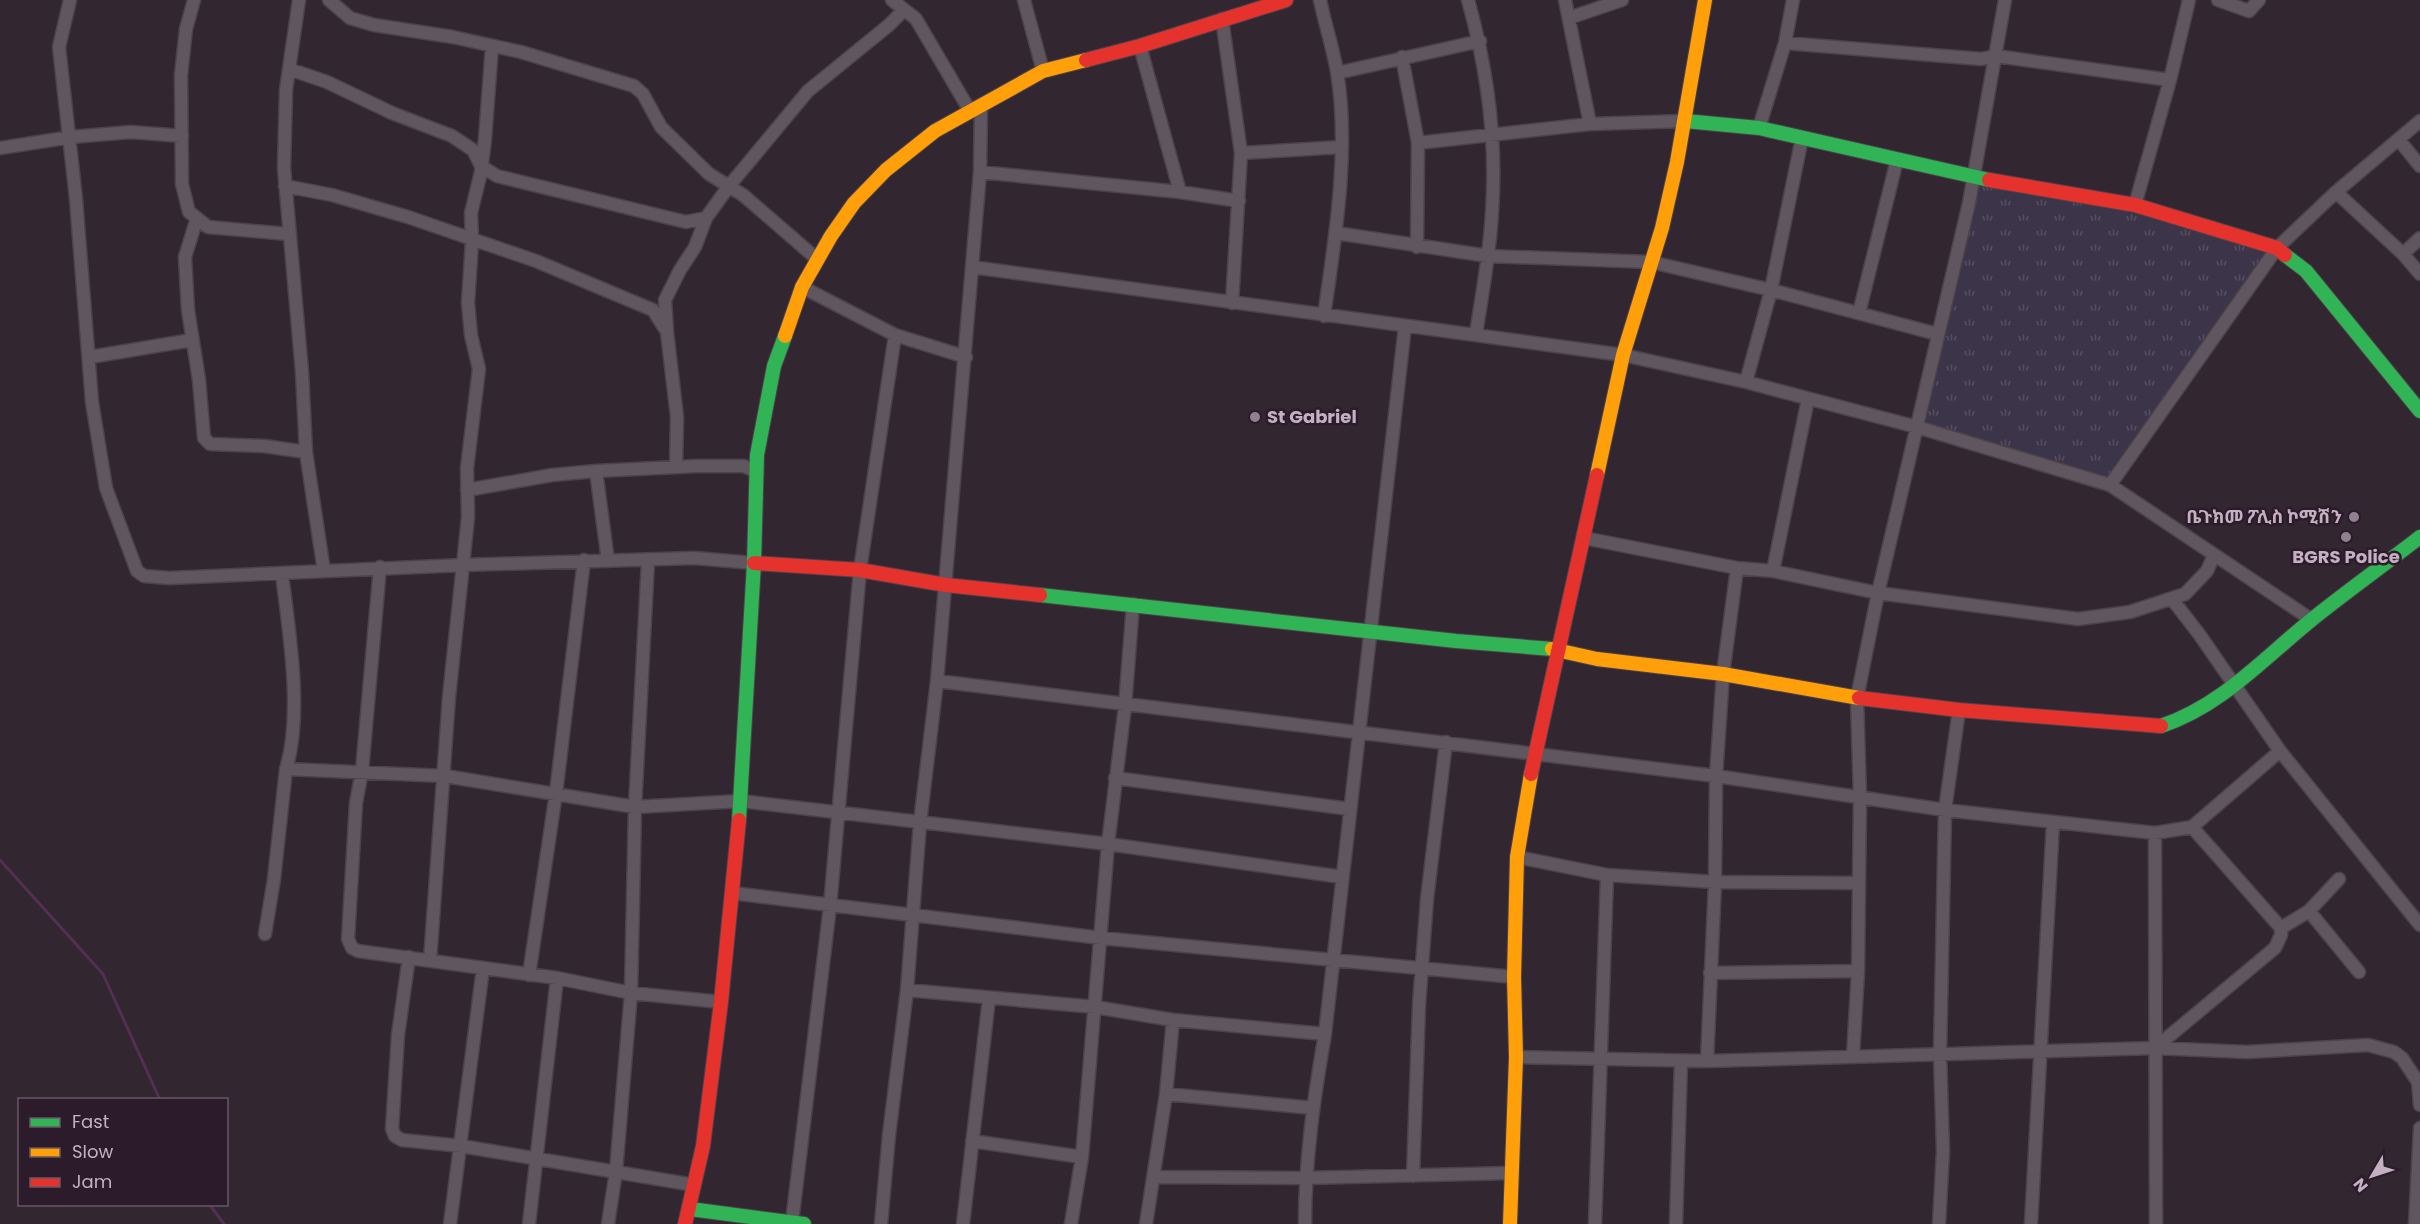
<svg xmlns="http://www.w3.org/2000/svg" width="2420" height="1224" viewBox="0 0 2420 1224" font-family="Poppins,'Noto Sans Ethiopic',sans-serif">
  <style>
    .grass { fill: url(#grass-tufts) }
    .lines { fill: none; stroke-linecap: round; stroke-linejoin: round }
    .stream { stroke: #533051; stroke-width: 3 }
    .street-casing { stroke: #4b424a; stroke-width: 15 }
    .fast-casing { stroke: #4c414b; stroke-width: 16 }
    .slow-casing { stroke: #4c414b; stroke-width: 16 }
    .jam-casing { stroke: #4c414b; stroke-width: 16 }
    .street { stroke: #605660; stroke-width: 12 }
    .fast { stroke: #30b455; stroke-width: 14 }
    .slow { stroke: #ff9f0a; stroke-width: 14 }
    .jam { stroke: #e5322d; stroke-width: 14 }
    .poi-dot { fill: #91808f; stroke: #2c1b2a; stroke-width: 2 }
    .labels { text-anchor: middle; stroke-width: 5; stroke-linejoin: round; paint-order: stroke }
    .poi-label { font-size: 18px; font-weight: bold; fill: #c4b0c1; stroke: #2c1b2a; text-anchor: start }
  </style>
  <defs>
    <pattern id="grass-tufts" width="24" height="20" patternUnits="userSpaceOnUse" patternTransform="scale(1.5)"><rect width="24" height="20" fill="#3c3448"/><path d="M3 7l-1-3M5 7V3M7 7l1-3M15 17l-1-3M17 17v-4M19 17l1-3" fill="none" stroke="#574f61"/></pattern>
  </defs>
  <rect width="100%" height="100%" fill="#322631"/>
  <path class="grass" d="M 1973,174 L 2140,206 L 2276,251 L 2110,484 L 1917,425 Z"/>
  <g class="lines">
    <path class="stream" d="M 0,860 L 103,974 L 160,1100
      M 209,1204 L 224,1224"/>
    <defs>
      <path id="street" d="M 70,0 L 59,47 L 76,199 L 92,402 L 106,488 L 137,571 L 144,576 L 169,578 L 463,565 L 449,697 L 430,961
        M 194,0 L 186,29 L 181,75 L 182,184 L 189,212 L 208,227 L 288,234
        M 299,0 L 286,90 L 284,168 L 302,372 L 306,452 L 324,571
        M 329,0 L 350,18 L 374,25 L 453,37 L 521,52 L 634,86 L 643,94 L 661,127 L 709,174 L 743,195 L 817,259
        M 892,0 L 916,19 L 970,111
        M 1024,0 L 1043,71
        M 1320,0 C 1325,24 1333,48 1337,72 C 1350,149 1335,239 1324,316
        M 1468,0 C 1487,68 1497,141 1492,212 C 1490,253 1482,294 1476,334
        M 1565,0 L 1590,124
        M 2218,0 L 2249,11 L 2259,0
        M 1569,18 L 1622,0
        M 1222,19 L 1241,153 L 1232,303
        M 1785,43 L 1981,59 L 1996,56 L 2170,80
        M 492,46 L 485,139 L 481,172 L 471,213 L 472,241 L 468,303 L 471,335 L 479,369 L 467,468 L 468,517 L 463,565 L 694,558 L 754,563
        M 1140,46 L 1180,192
        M 1402,57 L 1418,143 L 1417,247
        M 289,69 L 327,82 L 392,113 L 452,136 L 473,150 L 481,166 L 497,176 L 686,222 L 706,218
        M 1337,73 L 1480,41
        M 1759,128 L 1785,43 L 1793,0
        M 2399,140 L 2420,166
        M 1418,143 L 1590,124 L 1685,121
        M 0,148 L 71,137 L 131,132 L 182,136
        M 1241,153 L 1342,147
        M 980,172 L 1180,192 L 1239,201
        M 285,186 L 332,195 L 408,217 L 536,261 L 653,310 L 667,332 L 677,417 L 676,467
        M 2336,192 L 2403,254 L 2420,274
        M 2135,205 L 2170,80 L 2189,0
        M 197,218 L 185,257 L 188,310 L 199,380 L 204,438 L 210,444 L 264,446 L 306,452
        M 1336,233 L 1488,256 L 1651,262 L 1771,290 L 1937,334
        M 2403,254 L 2420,238
        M 972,267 L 1623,355 L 1746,382 L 1917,427 L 2110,485 L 2312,620
        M 802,287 L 895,335 L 966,357
        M 1859,313 L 1897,160
        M 667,331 L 665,300 L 680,270 L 695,247 L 706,218 L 729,186 L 808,91 L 889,25 L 904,10
        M 90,357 L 192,340
        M 1746,382 L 1771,290 L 1802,138
        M 2110,485 L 2277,248 L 2336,192 L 2420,121
        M 467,490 L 552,475 L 596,471
        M 1584,538 L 1737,568 L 1773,571 L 1878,593 L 2078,619 L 2130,612 L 2185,594 L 2207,571 L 2214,555
        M 608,561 L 596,471 L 697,466 L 744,466 L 757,472
        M 380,567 L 362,771 L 356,803 L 348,939 L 352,948 L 358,951 L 557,978 L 631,993 L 721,1002
        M 1773,571 L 1808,399
        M 282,574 C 289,632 303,714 286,769 L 445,776 L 635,807 L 741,801 L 1108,844 L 1342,877
        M 2172,599 L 2199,634 L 2280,751 L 2420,925
        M 937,681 L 1716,776 L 1945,810 L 2155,833 L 2192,827 L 2280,751
        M 1115,778 L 1350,809
        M 2155,833 L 2156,1224
        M 1517,857 L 1607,875 L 1715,882 L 1859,883
        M 732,893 L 1101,938 L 1514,977
        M 2309,911 L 2359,972
        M 2281,928 L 2309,911 L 2339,879
        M 265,934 L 274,879 L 286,769
        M 409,957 L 398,1035 L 392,1129 L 395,1136 L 402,1140 L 461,1146 L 694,1185
        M 1710,973 L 1858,971
        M 529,975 L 556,793 L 584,560
        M 907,990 L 1095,1007 L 1173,1020 L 1325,1034
        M 2155,1048 L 2275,948 L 2281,935 L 2281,928 L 2192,827
        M 1853,1056 L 1858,971 L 1860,797 L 1857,698 L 1878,593 L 1969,203 L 2005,0
        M 1516,1057 L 1707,1061 L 2155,1048 L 2247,1052 L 2368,1045 L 2394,1052 L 2402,1058 L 2418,1082 L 2420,1105
        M 1707,1061 L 1715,882 L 1716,776 L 1723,674 L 1737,568
        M 1166,1094 L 1313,1108
        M 972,1141 L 1082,1157
        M 1413,1176 L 1419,1005 L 1427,899 L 1446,742
        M 1154,1177 L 1305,1178 L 1510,1173
        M 792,1222 L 830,906 L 860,570 L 895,335
        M 450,1224 L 483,968
        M 529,1224 L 557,978
        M 608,1224 L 616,1171 L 631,993 L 635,807 L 648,561
        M 881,1224 L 889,1135 L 907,990 L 920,823 L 937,681 L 980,172 L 981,105
        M 963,1224 L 989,998
        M 1071,1224 L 1082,1157 L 1108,844 L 1125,706 L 1133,604
        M 1146,1224 L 1166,1094 L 1173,1020
        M 1305,1224 C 1305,1160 1314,1097 1325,1034 L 1405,326
        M 1595,1224 L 1607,875
        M 1676,1224 L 1681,1061
        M 1939,1224 L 1943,1151 L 1940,1054 L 1945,810 L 1959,710
        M 2031,1224 L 2053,822
        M 2415,1224 L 2420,1128"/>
      <path id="fast" d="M 1685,121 L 1759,128 L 1989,180
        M 2285,255 L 2306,271 L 2420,411
        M 1040,595 L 1456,641 L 1552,649
        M 2161,726 C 2221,706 2262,660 2310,621 C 2346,592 2384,565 2420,537
        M 739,820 L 754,563 L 757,455 L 774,366 L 785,336
        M 690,1209 L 804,1224"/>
      <path id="slow" d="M 785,336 L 802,287 L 831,236 L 854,203 L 886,170 L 935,131 L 1043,71 L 1086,60
        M 1597,475 L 1623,355 L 1662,228 L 1677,162 L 1705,0
        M 1552,649 L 1597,659 L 1723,674 L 1859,698
        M 1510,1224 L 1516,1057 L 1514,977 L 1517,857 L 1531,774"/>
      <path id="jam" d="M 1086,60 L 1140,46 L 1286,0
        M 1989,180 L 2135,205 L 2277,248 L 2285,255
        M 754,563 L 860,570 L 946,585 L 1040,595
        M 1859,698 L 1959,710 L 2161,726
        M 1531,774 L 1597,475
        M 685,1224 L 703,1146 L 721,1002 L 739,820"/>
    </defs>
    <use href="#street" class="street-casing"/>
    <use href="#fast" class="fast-casing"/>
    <use href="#slow" class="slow-casing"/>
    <use href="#jam" class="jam-casing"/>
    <use href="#street" class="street"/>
    <use href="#fast" class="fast"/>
    <use href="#slow" class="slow"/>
    <use href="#jam" class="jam"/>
  </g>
  <g class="poi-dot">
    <circle cx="1255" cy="417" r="6"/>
    <circle cx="2354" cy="517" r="6"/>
    <circle cx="2346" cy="537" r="6"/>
  </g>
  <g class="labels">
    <g class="poi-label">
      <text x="1267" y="423">St Gabriel</text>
      <text x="2342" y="523" text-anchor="end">ቤጉክመ ፖሊስ ኮሚሽን</text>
      <text x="2346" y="563" text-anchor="middle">BGRS Police</text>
    </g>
  </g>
  <rect x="18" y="1098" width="210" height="108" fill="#2c1b2a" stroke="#695766" stroke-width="1.5"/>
  <rect x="30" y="1118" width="30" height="9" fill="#30b455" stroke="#695766" stroke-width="1.5"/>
  <text x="72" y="1128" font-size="18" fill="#c4b0c1">Fast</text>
  <rect x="30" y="1148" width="30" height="9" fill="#ff9f0a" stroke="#695766" stroke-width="1.5"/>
  <text x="72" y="1158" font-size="18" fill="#c4b0c1">Slow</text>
  <rect x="30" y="1178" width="30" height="9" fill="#e5322d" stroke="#695766" stroke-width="1.5"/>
  <text x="72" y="1188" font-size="18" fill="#c4b0c1">Jam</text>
  <g transform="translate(2372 1176) rotate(231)" stroke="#2c1b2a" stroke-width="4.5" paint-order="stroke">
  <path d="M0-4.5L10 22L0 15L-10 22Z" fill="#c4b0c1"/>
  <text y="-9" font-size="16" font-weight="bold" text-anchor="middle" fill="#c4b0c1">N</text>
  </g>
</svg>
